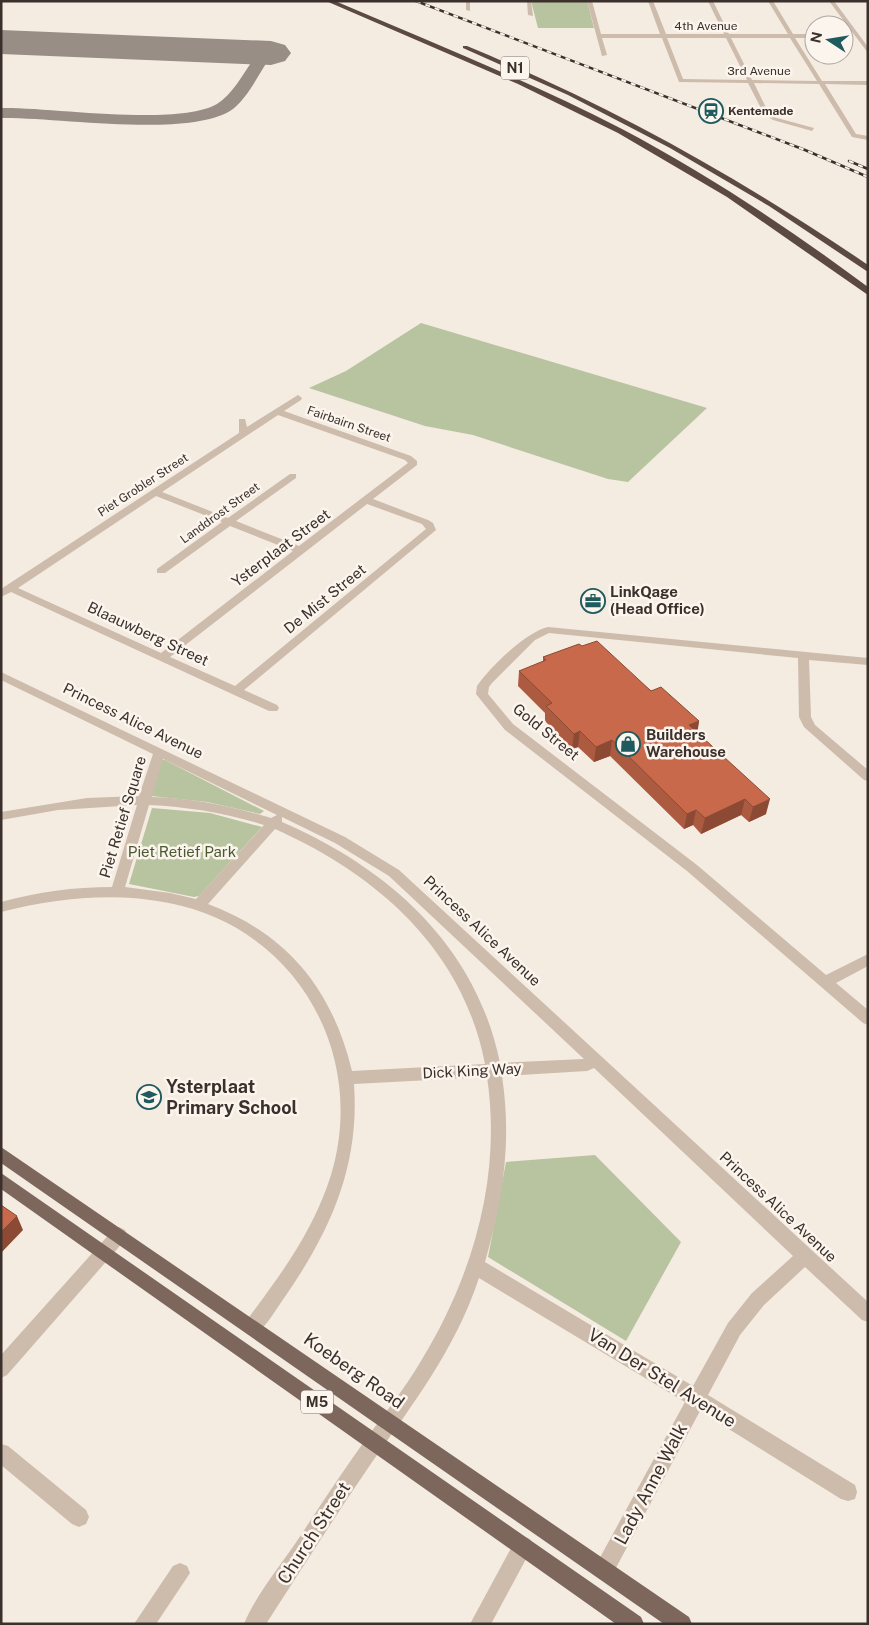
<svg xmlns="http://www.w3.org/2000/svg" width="869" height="1625" viewBox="0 0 869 1625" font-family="'Public Sans',sans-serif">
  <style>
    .green { fill: #b8c4a0 }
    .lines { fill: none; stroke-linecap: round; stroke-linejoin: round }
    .taxiway { fill: #988e86; fill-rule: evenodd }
    .runway { fill: #988e86; fill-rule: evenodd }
    .minor { fill: #cdbbac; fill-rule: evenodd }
    .primary { fill: #7d675c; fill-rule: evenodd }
    .motorway { fill: #5c4a42; fill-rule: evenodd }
    .rail-casing { stroke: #3b302b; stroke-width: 2.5 }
    .rail { stroke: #fbf5ee; stroke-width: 2; stroke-dasharray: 5; stroke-linecap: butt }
    .wall { fill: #ac5a40 }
    .shaded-wall { fill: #8c4a34 }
    .building { fill: #c8694b; stroke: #8c4a34 }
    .labels { text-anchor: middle; stroke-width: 5; stroke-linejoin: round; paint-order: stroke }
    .far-street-label { font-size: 12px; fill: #3b302b; stroke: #fbf5ee }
    .far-poi-label { font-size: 12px; font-weight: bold; fill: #3b302b; stroke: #fbf5ee; text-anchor: start }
    .shield { fill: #fbf5ee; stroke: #756b66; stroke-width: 1 }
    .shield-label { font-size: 14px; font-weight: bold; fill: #3b302b }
    .street-label { font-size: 15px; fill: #3b302b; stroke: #fbf5ee }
    .poi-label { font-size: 15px; font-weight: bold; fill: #3b302b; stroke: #fbf5ee; text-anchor: start }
    .park-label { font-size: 15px; fill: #4a5a2e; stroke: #fbf5ee }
    .near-poi-label { font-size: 18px; font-weight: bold; fill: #3b302b; stroke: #fbf5ee; text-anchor: start }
    .near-street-label { font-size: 18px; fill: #3b302b; stroke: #fbf5ee }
  </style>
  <rect width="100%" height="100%" fill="#f4ebe1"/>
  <path class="green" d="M 531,1 L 587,1 L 594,28 L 538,28 Z
    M 421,323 L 707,408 L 628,482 L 608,479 L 473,435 L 425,426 L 309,388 L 346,371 Z
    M 161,760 L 165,760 L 264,811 L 260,814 L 207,802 L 151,796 Z
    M 152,808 L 210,813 L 262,827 L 199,896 L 194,897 L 129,884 Z
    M 595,1155 L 681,1242 L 626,1341 L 488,1257 L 506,1162 Z"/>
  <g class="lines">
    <path class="taxiway" d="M 19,37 L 24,39 L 27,42 L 24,45 L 1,48 L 1,38 Z
      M 240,46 L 262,51 L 269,59 C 258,75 246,101 230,111 C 184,138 58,117 1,118 L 1,108 C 53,107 176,127 217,104 C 232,95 243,74 253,60 L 235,54 L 232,51 Z"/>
    <path class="runway" d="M 1,30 L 271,41 L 285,45 L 291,53 L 285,61 L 271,65 L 1,54 Z"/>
    <path class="minor" d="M 466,1 L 470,1 L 470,11 L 466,10 Z
      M 527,1 L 531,1 L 533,16 L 528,15 Z
      M 587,1 L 592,1 L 601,34 L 660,34 L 648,1 L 653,1 L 666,34 L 724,34 L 708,1 L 713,1 L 729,34 L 788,34 L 768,1 L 773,1 L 793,34 L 814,34 L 814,38 L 795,38 L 822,81 L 868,81 L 868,85 L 825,84 L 856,134 L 868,136 L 868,140 L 852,137 L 819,84 L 754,83 L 768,112 L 777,118 L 814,128 L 812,131 L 773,120 L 764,114 L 748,83 L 679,82 L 662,38 L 602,38 L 607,55 L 602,56 ZM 667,38 L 726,38 L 747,80 L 683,79 ZM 731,38 L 790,38 L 817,81 L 752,80 Z
      M 829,1 L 834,1 L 868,47 L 868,53 Z
      M 298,395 L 302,398 L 301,400 L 284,411 L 411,456 L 417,461 L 417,465 L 373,499 L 428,520 L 433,523 L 436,530 L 244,690 L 277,705 L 279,708 L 277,711 L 269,711 L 11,592 L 1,597 L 1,589 L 239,433 L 239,419 L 245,419 L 247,427 ZM 278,415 L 405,460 L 408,463 L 299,546 L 236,521 L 296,478 L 296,474 L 290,474 L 228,518 L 162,492 ZM 156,496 L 222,522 L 157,569 L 157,573 L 165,573 L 230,526 L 293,551 L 161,653 L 18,588 ZM 367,504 L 422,524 L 426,529 L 235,686 L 170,657 Z
      M 548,627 L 868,658 L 868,665 L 809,660 L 811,717 L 815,725 L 868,770 L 868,781 L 864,780 L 804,727 L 799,717 L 798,658 L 549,633 L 535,640 L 492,683 L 489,687 L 488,694 L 513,724 L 697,865 L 826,975 L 868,954 L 868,966 L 836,983 L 868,1010 L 868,1025 L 863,1023 L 687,871 L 505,730 L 476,694 L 477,686 C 490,667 526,632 548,627 Z
      M 1,672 L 345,837 L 399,870 L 868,1302 L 868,1322 L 862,1320 L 805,1267 L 764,1305 L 740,1335 L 708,1395 L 855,1485 L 857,1492 L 855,1499 L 848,1501 L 841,1499 L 700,1411 L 611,1577 L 604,1580 L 597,1577 L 594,1570 L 597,1563 L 685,1402 L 479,1278 C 454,1353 410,1407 366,1471 C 332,1521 299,1573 266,1624 L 244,1624 C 255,1596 284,1561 301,1535 C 323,1501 345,1468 369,1435 C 387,1410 406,1387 421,1361 C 473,1276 502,1176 487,1077 L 354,1084 C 360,1168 329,1234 282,1301 C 274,1312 265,1330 252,1335 L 246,1333 L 243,1327 L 246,1321 C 280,1276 314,1230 331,1175 C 368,1053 295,927 169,903 C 113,892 57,898 1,912 L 1,902 C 38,892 74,887 112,887 L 137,805 L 58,810 L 1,820 L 1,812 L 87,798 L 139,796 L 153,754 L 1,680 ZM 163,759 L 277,815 L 271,818 C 231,806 193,798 152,797 ZM 149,805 C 189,807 226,813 264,825 L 196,899 L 170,893 L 125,887 ZM 282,817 L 335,843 L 389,876 L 584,1059 L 500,1063 C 476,945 388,868 282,822 ZM 275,829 C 378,875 463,950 485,1064 L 352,1071 C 332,989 288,934 208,904 ZM 594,1068 L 793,1256 L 752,1293 L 728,1323 L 693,1386 L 485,1262 C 503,1198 512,1143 502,1076 L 587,1071 Z
      M 119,1227 L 125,1230 L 127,1235 L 125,1240 L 7,1375 L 1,1378 L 1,1355 L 113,1230 Z
      M 1,1444 L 8,1446 L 86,1510 L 89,1517 L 86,1524 L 79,1527 L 72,1524 L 1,1465 Z
      M 523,1536 L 530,1539 L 533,1546 L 491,1624 L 470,1624 L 516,1539 Z
      M 180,1563 L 187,1566 L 190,1573 L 156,1624 L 134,1624 L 173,1566 Z"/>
    <path class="primary" d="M 1,1147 L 689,1617 L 692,1624 L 664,1624 L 1,1163 Z
      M 1,1173 L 641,1617 L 644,1624 L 616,1624 L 1,1189 Z"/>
    <path class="motorway" d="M 326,1 L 335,1 C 431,42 529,81 622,129 C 709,175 790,229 868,287 L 868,295 L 727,197 L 618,133 L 518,84 Z
      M 463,46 L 467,46 C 609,105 741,178 868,265 L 868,272 L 769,206 L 670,148 L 568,95 L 463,48 Z"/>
    <defs>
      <path id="rail" d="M 416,1 L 805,150 L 868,177
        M 849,161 L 868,169"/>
    </defs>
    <use href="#rail" class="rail-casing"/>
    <use href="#rail" class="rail"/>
  </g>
  <path class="wall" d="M 582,646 L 699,721 L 697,732 L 766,814 L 749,822 L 741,815 L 701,834 L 693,825 L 684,829 L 610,756 L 594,762 L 578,747 L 572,749 L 545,721 L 545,713 L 518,686 L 519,671 L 543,662 L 543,657 Z"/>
  <path class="shaded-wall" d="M 699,721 L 697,736 L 689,725 Z
    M 580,731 L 578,747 L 572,749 L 574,734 Z
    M 612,740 L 610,756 L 594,762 L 596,747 Z
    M 745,799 L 741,815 L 701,834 L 705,818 Z
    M 770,799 L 766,814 L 749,822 L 753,807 Z
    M 696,810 L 693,825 L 684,829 L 687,814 Z
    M 17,1216 L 23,1230 L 1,1253 L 1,1232 Z"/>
  <path class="building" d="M 597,641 L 651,691 L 661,687 L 699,721 L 689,725 L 770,799 L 753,807 L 745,799 L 705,818 L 696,810 L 687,814 L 612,740 L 596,747 L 580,731 L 574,734 L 546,706 L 552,703 L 519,671 L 546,660 L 543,657 L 579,644 L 582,646 Z
    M 1,1205 L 17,1216 L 1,1232 Z"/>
  <defs>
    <symbol id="station-ring" viewBox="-11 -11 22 22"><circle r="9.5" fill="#fbf5ee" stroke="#1f5a5e" stroke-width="1.5"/><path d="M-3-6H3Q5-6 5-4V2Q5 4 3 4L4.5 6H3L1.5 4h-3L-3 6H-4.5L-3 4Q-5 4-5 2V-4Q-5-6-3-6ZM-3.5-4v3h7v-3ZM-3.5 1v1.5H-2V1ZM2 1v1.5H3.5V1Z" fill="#1f5a5e"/></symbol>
    <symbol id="office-ring" viewBox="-11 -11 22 22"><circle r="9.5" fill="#fbf5ee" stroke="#1f5a5e" stroke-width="1.5"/><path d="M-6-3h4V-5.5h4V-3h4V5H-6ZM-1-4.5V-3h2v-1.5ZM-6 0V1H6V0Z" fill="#1f5a5e"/></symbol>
    <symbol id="shop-ring" viewBox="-11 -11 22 22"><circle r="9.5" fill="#fbf5ee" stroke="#1f5a5e" stroke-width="1.5"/><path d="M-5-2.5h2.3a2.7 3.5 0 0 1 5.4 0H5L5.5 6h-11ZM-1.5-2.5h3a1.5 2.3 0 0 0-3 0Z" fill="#1f5a5e"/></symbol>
    <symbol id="school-ring" viewBox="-11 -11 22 22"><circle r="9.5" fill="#fbf5ee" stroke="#1f5a5e" stroke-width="1.5"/><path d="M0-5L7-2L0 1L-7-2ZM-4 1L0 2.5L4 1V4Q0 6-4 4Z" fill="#1f5a5e"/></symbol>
  </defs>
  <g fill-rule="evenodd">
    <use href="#station-ring" x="697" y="97" width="28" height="28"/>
    <use href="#office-ring" x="579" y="587" width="28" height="28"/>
    <use href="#shop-ring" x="614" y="730" width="28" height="28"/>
    <use href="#school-ring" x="135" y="1083" width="28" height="28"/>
  </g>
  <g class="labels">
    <g class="far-street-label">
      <text x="706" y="30">4th Avenue</text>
      <text x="759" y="75">3rd Avenue</text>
      <text transform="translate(349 424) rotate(19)" y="4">Fairbairn Street</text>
      <text transform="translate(143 485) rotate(-33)" y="4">Piet Grobler Street</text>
      <text transform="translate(220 513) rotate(-36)" y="4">Landdrost Street</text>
    </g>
    <g class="far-poi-label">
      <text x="728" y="115">Kentemade</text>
    </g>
    <g class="shield">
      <rect x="501" y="56.5" width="28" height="23" rx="4"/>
      <rect x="301" y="1390.5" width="32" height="23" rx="4"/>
    </g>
    <g class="shield-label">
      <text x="515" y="73">N1</text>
      <text x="317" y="1407">M5</text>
    </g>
    <g class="street-label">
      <text transform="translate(281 548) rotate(-37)" y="5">Ysterplaat Street</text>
      <text transform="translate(325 599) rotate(-39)" y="5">De Mist Street</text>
      <text transform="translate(148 634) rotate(25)" y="5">Blaauwberg Street</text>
      <text transform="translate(133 721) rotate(26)" y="5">Princess Alice Avenue</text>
      <text transform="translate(546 732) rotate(39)" y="5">Gold Street</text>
      <text transform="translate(123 817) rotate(-73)" y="5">Piet Retief Square</text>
      <text transform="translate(482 931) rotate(43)" y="5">Princess Alice Avenue</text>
      <text transform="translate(472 1071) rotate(-3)" y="5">Dick King Way</text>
      <text transform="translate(778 1207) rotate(43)" y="5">Princess Alice Avenue</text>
    </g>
    <g class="poi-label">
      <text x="610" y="597">LinkQage<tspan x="610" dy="17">(Head Office)</tspan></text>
      <text x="646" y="740">Builders<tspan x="646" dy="17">Warehouse</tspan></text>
    </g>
    <g class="park-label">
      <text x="182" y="857">Piet Retief Park</text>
    </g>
    <g class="near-poi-label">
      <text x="166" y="1093">Ysterplaat<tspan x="166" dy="21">Primary School</tspan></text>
    </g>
    <g class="near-street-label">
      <text transform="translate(354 1371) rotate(35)" y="6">Koeberg Road</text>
      <text transform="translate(662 1378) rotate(32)" y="6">Van Der Stel Avenue</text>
      <text transform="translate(651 1484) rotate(-62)" y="6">Lady Anne Walk</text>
      <text transform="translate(314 1533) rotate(-57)" y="6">Church Street</text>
    </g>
  </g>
  <rect width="869" height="1625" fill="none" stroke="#3b302b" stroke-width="5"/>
  <g transform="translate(829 40) rotate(282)"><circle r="24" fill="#fbf5ee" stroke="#aea6a0"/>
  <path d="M0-4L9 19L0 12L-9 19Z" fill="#1f5a5e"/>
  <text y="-8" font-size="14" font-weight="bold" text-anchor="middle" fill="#3b302b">N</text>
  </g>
</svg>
